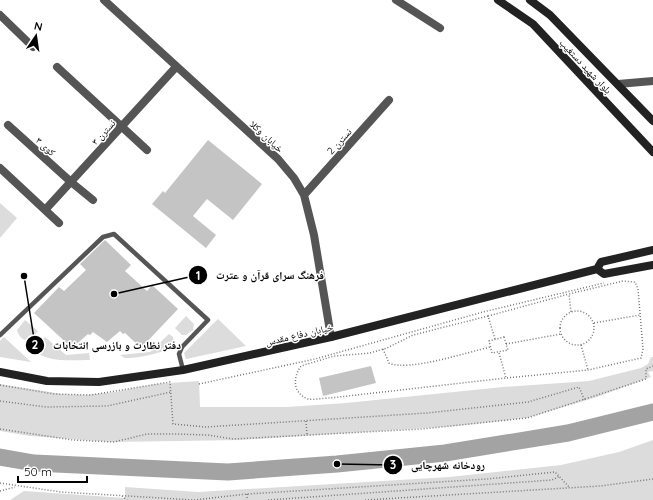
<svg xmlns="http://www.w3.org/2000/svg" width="653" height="500" viewBox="0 0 653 500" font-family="Quicksand,'Noto Naskh Arabic',sans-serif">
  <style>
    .green { fill: #dcdcdc }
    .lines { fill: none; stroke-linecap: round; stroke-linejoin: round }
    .river { stroke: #a3a3a3; stroke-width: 17 }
    .building { fill: #c4c4c4 }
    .path { stroke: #777; stroke-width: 1.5; stroke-dasharray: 1 2; stroke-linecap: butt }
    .lane { stroke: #555; stroke-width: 4.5 }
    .street { stroke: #555; stroke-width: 8 }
    .secondary { stroke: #222; stroke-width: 8 }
    .labels { text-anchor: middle; stroke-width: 3; stroke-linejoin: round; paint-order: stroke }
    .street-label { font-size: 10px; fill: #000; stroke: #fff }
    .leader { fill: none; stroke: #000; stroke-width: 1.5 }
    .callout-dot { fill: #000; stroke: #fff; stroke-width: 1.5 }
    .mark-label { font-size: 12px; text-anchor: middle; font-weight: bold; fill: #fff }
    .callout-label { font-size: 11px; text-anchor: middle; font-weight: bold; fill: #000; stroke: #fff; stroke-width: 3; stroke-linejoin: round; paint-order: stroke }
  </style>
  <rect width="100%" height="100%" fill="#fff"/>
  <path class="green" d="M 0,203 L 17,218 L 0,238 Z
    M 186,316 L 194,324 L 193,330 L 186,335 L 182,335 L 175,328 Z
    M 218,319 L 246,346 L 186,359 L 184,353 Z
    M 25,320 L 38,331 L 30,341 C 22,340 19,337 17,330 Z
    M 169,334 L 173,337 L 175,345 C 170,352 134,359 125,358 C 123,357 122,356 120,355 L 150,352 Z
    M 4,337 L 31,362 L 0,357 L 0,341 Z
    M 45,337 L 66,355 L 89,353 L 90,360 C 72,360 50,363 36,352 L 36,346 Z
    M 651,357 L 653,357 L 653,371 L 648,372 L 651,377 L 597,397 L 527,418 L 455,426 L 241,440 L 113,442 L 30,436 L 0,431 L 0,384 L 62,394 L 85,395 L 115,392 L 155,384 L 199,381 L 200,407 L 287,407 L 346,403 L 503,387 L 589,381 L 641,368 L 648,364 Z
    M 653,440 L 653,500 L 10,500 L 24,491 L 125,498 L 125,487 L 198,492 L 449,477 L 561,465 L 619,452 Z"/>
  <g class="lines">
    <path class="river" d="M 0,457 L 34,463 L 228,472 L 337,464 L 445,453 L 568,433 L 653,412"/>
  </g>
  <path class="building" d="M 208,140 L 262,184 L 233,220 L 207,199 L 193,216 L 216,235 L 206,248 L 152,204 L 163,191 L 165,193 Z
    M 105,240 L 131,265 L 125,271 L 147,291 L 152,285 L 178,309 L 141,348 L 125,333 L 123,334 L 120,331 L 107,342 L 93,332 L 90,335 L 88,334 L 72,348 L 34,313 L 59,287 L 64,291 L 86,270 L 80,264 Z
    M 371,366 L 376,383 L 323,396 L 319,378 Z"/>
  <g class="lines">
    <path class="path" d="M560 328a17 17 0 1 1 34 0a17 17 0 1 1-34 0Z
      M 488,316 L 413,335 L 387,348 L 370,353 L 334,356 L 301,366 C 293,377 292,393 308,399 C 314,400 324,398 330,398 L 506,378
      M 594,323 L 640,315
      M 504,337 L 508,350 L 492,353 L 489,341 Z
      M 495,339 L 488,316 L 569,294
      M 506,344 L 561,334
      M 581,345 L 588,370
      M 383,349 L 389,363 C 409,372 467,352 491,347
      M 499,353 L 506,378 L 588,370 L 641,358 L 643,349 L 638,289 L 635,282 L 623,281 L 569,294 L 571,312
      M 199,384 L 315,359 L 483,312 L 604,283
      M 0,385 L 54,394 L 91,395 L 170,382 L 173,424 L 206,427 L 427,413 L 528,402 L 579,387 L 585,401
      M 0,401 L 46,407 L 107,406 L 171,392
      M 306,421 L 307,435
      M 0,429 L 73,440 L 114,442 L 147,434 L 176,434 L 208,435 L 233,439 L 422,429 L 527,418 L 646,379 L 646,369 L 653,366
      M 0,483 L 61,492 L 194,500 L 247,494 L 487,479 L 555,472 L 570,488
      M 0,491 L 15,487
      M 247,494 L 247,500
      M 122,496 L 127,500
      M 268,500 L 552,480 L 560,476
      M 365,500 L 600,486 L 653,479"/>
    <path class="lane" d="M 0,335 L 103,237 L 114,234 L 208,320 L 182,347 L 179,354 L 183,370"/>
    <path class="street" d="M 104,0 L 278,159 L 294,178 L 304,195 L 314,235 L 331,337
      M 396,0 L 440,28
      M 0,15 L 33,47
      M 57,67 L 147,150
      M 618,84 L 653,81
      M 8,125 L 71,182 L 93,200
      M 0,168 L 59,223
      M 304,195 L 389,100
      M 45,210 L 176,67"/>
    <path class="secondary" d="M 498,0 L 533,24 L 653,152
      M 530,0 L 550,15 L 653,121
      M 597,269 L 601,262 L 653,250
      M 0,372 L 47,381 L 99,382 L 183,370 L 331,337 L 597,269 L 604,274 L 653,265"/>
  </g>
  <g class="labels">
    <g class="street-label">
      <text transform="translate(586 66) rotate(47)" y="4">بلوار شهید دستغیب</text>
      <text transform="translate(103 132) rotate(-48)" y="4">نسترن ۳</text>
      <text transform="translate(267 136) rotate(43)" y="4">خیابان وکلا</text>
      <text transform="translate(339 141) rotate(-48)" y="4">نسترن 2</text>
      <text transform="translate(46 146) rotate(42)" y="4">کوی ۳</text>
      <text transform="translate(299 334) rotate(-13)" y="4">خیابان دفاع مقدس</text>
    </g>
  </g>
  <path class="leader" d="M114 294L198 275M24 276L35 345M337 464L393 465"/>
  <g class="callout-dot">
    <circle cx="114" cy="294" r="4"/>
    <circle cx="24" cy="276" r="4"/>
    <circle cx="337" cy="464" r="4"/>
    <circle cx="198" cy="275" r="10"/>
    <circle cx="35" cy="345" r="10"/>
    <circle cx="393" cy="465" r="10"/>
  </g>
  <g class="mark-label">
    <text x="198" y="280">1</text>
    <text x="35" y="349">2</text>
    <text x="393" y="469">3</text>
  </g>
  <g class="callout-label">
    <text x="270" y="279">فرهنگ سرای قرآن و عترت</text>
    <text x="117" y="349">دفتر نظارت و بازرسی انتخابات</text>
    <text x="448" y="469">رودخانه شهرچایی</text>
  </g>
  <g transform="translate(36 36) rotate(13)" stroke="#ffffff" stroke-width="3" paint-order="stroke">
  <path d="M0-3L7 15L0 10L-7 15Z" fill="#000000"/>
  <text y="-6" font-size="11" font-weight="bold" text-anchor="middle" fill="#000000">N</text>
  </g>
  <path d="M18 476v6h69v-6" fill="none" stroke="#000000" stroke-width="2"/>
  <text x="24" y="476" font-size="12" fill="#000000" stroke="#ffffff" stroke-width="3" paint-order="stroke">50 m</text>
</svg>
